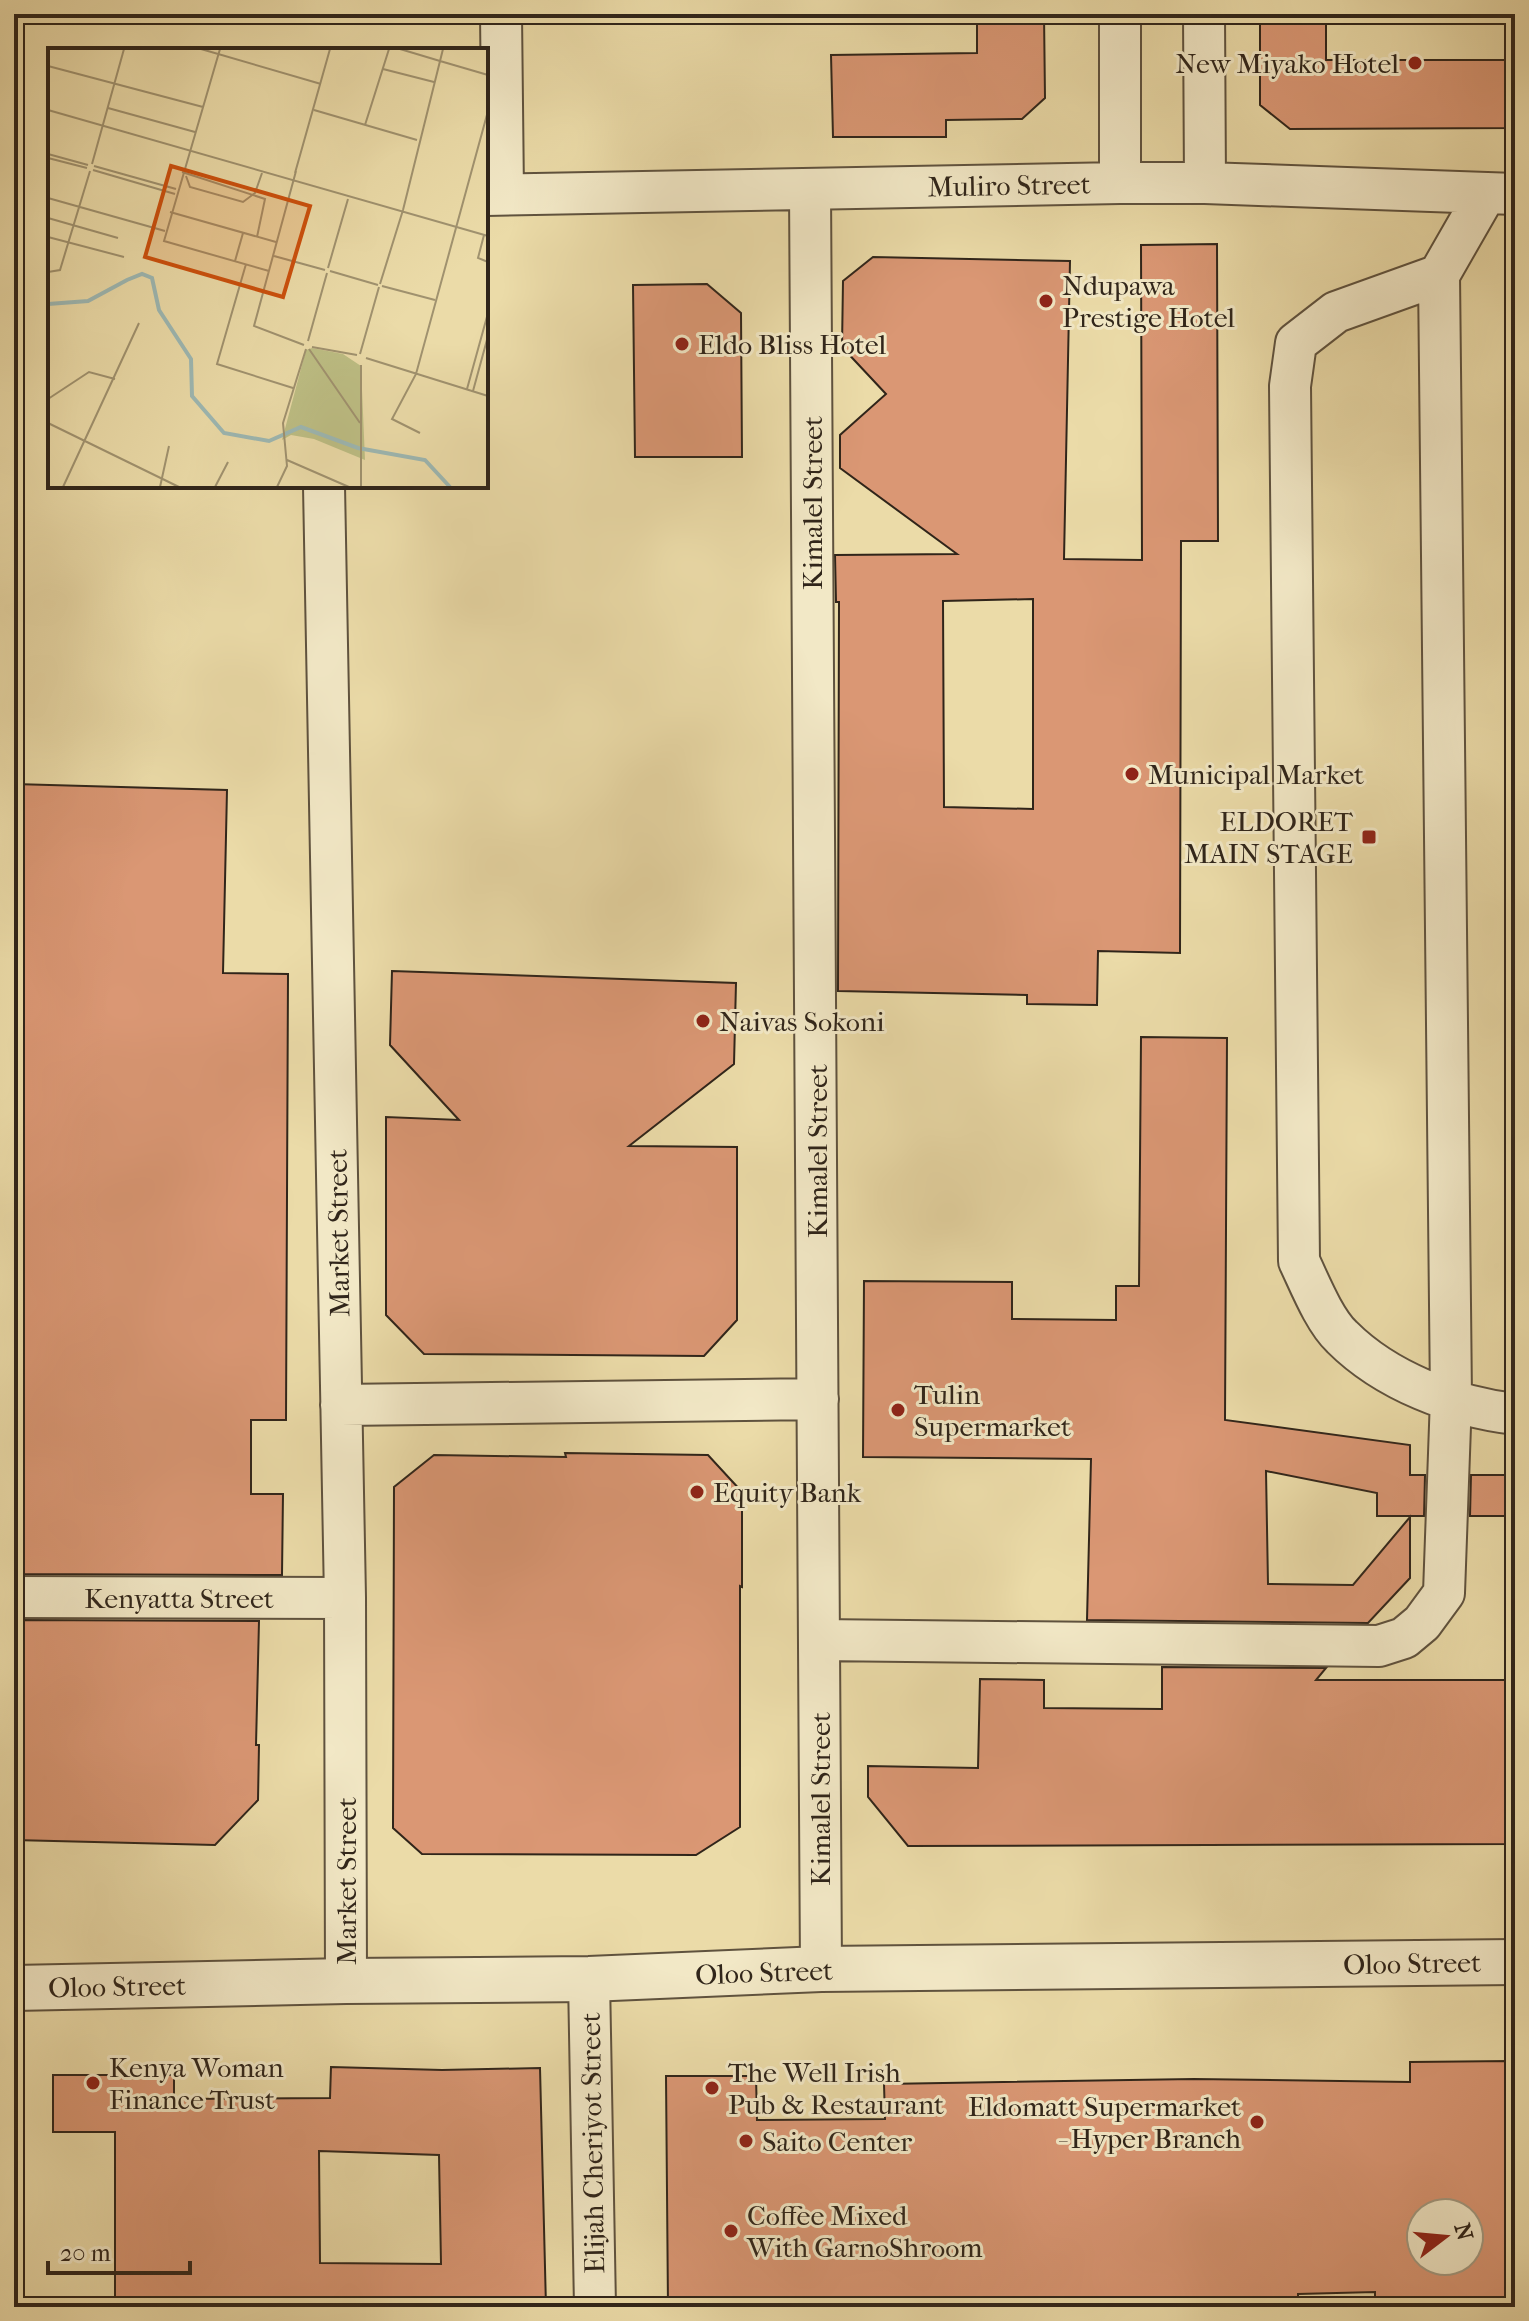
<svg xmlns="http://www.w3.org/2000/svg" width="1529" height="2321" viewBox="0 0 1529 2321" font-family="'IM FELL French Canon',serif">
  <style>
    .building { fill: #da9774; stroke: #30251a; stroke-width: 2; fill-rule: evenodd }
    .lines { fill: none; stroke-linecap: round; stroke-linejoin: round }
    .minor-casing { stroke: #5f523e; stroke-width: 44 }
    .tertiary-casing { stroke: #5f523e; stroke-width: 48 }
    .minor { stroke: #f2e8c6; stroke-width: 40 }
    .tertiary { stroke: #f2e8c6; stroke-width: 44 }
    .poi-dot { fill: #8f2418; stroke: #f2e8c6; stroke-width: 3 }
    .labels { text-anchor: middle; stroke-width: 6; stroke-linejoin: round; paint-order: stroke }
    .poi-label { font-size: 28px; fill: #30251a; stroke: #f2e8c6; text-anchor: start }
    .street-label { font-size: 28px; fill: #30251a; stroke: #f2e8c6 }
    .inset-river { fill: none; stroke: #9db8b3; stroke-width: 4 }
    .inset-road { fill: none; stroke: #a0926f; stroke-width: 2 }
    .view { fill: #cc510e; fill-opacity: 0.15; stroke: #cc510e; stroke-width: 4 }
    .inset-edge { fill: none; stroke: #30251a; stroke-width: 4 }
  </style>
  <rect width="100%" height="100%" fill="#ebdba8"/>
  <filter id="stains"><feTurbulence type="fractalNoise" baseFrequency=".0025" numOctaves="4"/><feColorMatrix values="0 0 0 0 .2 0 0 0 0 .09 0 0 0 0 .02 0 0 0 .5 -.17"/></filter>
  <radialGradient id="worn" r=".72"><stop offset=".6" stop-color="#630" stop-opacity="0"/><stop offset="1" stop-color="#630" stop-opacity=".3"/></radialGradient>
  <path class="building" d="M 977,14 L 1044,14 L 1045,98 L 1022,119 L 946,120 L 946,137 L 833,137 L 831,55 L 977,53 Z
    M 1260,14 L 1326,14 L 1326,60 L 1515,60 L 1515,128 L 1290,129 L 1260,105 Z
    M 1217,244 L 1218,541 L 1181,541 L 1180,953 L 1098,951 L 1097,1005 L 1027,1004 L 1027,995 L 838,991 L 839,602 L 836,602 L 835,555 L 957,554 L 840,468 L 840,435 L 886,394 L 842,347 L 843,281 L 873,257 L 1070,261 L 1064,559 L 1142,560 L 1141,245 ZM 1033,599 L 1033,809 L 944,807 L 943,601 Z
    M 707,284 L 741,313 L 742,457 L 635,457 L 633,285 Z
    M 14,784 L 227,790 L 223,973 L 288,974 L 286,1420 L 251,1420 L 251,1494 L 283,1494 L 282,1575 L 14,1574 Z
    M 392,971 L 736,983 L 734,1064 L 629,1146 L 737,1147 L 737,1320 L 704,1356 L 424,1354 L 386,1315 L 386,1117 L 459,1120 L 390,1045 Z
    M 1141,1037 L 1227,1038 L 1225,1420 L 1410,1445 L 1410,1475 L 1425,1475 L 1424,1516 L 1377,1516 L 1377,1493 L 1266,1471 L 1268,1584 L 1353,1585 L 1410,1517 L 1410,1578 L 1368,1623 L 1087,1620 L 1091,1459 L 863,1457 L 864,1281 L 1012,1282 L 1012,1319 L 1116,1320 L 1116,1286 L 1139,1286 Z
    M 565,1453 L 708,1455 L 742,1492 L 742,1587 L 740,1586 L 740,1827 L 696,1855 L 422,1854 L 393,1828 L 394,1487 L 434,1455 L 566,1457 Z
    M 1471,1475 L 1515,1475 L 1515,1516 L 1470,1516 Z
    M 14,1620 L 259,1621 L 256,1745 L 259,1745 L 258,1800 L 215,1845 L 14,1840 Z
    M 1162,1667 L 1326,1668 L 1316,1680 L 1515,1680 L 1515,1844 L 908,1846 L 868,1797 L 868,1766 L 978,1768 L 980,1679 L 1044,1680 L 1044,1708 L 1162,1709 Z
    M 1510,2061 L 1513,2307 L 1375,2307 L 1375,2292 L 1298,2294 L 1298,2307 L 668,2307 L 666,2076 L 756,2076 L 757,2120 L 885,2119 L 884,2084 L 1194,2079 L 1410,2082 L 1410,2062 ZM 1421,2213 L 1469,2213 L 1469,2261 L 1421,2261 Z
    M 331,2067 L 442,2070 L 540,2068 L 546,2307 L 115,2307 L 115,2132 L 53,2132 L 53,2075 L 174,2075 L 174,2099 L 330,2098 ZM 319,2151 L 439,2155 L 441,2264 L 320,2263 Z"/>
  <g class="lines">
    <defs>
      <path id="minor" d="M 501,14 L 503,194
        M 1204,14 L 1205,183
        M 1120,183 L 1120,14
        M 810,189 L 821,1969
        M 486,195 L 1120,183 L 1205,183 L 1515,194
        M 1439,275 L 1336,312 L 1296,343 L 1290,386 L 1299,1261 C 1310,1284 1324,1320 1342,1337 C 1386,1381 1454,1407 1515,1414
        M 324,486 L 345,1598 L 346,1981
        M 341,1405 L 818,1399
        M 14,1597 L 345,1598
        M 819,1640 L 1379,1646 L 1404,1638 L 1422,1623 L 1444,1593 L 1451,1398 L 1439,275 L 1486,193
        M 589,1979 L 595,2307"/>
      <path id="tertiary" d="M 14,1988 L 346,1981 L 589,1979 L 821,1969 L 1515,1962"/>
    </defs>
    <use href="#minor" class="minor-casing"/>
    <use href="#tertiary" class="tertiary-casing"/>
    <use href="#minor" class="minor"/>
    <use href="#tertiary" class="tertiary"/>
  </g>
  <g class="poi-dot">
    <circle cx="1415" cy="63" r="8"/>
    <circle cx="1046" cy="301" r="8"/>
    <circle cx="682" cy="344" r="8"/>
    <circle cx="1132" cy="774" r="8"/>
    <rect x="1361" y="829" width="16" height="16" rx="4"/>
    <circle cx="703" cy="1021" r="8"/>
    <circle cx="898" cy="1410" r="8"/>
    <circle cx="697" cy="1492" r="8"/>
    <circle cx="93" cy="2083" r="8"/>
    <circle cx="712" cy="2088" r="8"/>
    <circle cx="1257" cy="2122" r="8"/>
    <circle cx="746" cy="2141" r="8"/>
    <circle cx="731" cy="2231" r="8"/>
  </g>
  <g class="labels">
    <g class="poi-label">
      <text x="1399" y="73" text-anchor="end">New Miyako Hotel</text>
      <text x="1062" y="295">Ndupawa<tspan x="1062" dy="32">Prestige Hotel</tspan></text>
      <text x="698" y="354">Eldo Bliss Hotel</text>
      <text x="1148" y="784">Municipal Market</text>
      <text x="1353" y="831" text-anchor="end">ELDORET<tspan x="1353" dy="32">MAIN STAGE</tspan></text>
      <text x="719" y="1031">Naivas Sokoni</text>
      <text x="914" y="1404">Tulin<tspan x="914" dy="32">Supermarket</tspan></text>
      <text x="713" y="1502">Equity Bank</text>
      <text x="109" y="2077">Kenya Woman<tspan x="109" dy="32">Finance Trust</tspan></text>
      <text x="728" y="2082">The Well Irish<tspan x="728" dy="32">Pub &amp; Restaurant</tspan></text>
      <text x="1241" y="2116" text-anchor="end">Eldomatt Supermarket<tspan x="1241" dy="32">- Hyper Branch</tspan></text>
      <text x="762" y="2151">Saito Center</text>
      <text x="747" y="2225">Coffee Mixed<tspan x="747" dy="32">With GarnoShroom</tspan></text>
    </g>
    <g class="street-label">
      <text transform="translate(1009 185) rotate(-1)" y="10">Muliro Street</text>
      <text transform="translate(812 503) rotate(-90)" y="10">Kimalel Street</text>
      <text transform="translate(817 1151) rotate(-90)" y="10">Kimalel Street</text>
      <text transform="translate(338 1233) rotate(-91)" y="10">Market Street</text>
      <text x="179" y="1608">Kenyatta Street</text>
      <text transform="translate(820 1799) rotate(-90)" y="10">Kimalel Street</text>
      <text transform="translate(346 1881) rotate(-90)" y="10">Market Street</text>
      <text transform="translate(1412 1963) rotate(-1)" y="10">Oloo Street</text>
      <text transform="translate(764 1972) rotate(-2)" y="10">Oloo Street</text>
      <text transform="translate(117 1986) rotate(-1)" y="10">Oloo Street</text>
      <text transform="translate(592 2143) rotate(-91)" y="10">Elijah Cheriyot Street</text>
    </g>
  </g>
  <g transform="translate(48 48)">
    <rect width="440" height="440" fill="#ebdba8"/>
    <path d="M 264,300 L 295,306 L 313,318 L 317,412 L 266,391 L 243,387 L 234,392 L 258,302 Z" fill="#bdbe84"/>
    <path class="inset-river" d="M 0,256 L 40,253 L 79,232 L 94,226 L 104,230 L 111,262 L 143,311 L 144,348 L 176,385 L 221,393 L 253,379 L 310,400 L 377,412 L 402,439"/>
    <path class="inset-road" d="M 153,1 L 273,36M 172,1 L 116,193 L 221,223M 352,1 L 392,13M 392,13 L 440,27M 0,18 L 155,59M 335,21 L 386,34M 60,60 L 147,84M 0,62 L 440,188M 266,62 L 369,92M 317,77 L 341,1M 0,106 L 40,117M 0,110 L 39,120M 44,116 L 76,1M 46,118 L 128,141M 45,122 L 127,146M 248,123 L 206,278 L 256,297M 134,124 L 217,151 L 209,189M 247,125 L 282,1M 138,128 L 142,139 L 195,154 L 207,145 L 214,125M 0,150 L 117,183M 355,162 L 395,1M 122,164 L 228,194M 0,170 L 70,190M 436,187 L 430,210 L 440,214M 0,189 L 76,209M 226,208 L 277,222M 187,213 L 195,185M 198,216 L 169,316 L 245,340M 280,220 L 300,151M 282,223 L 330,237M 0,224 L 12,222 L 42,123M 332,236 L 355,162M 334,238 L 387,252M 260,293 L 279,225M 264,299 L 309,307M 261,301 L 312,375M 312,306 L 331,239M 318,310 L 440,348M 419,341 L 440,265M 425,343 L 440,288M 0,351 L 41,324 L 67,331M 0,375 L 131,439M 372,385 L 344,371 L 368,326 L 440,63M 239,412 L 301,439M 15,439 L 91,275M 112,439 L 121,398M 167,439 L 180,414M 229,439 L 239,418 L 235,375 L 258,301M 313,439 L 313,317"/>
    <path class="view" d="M 123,118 L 262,158 L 235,249 L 97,209 Z"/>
    <rect width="440" height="440" class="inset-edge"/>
  </g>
  <rect width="1529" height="2321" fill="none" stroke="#ebdba8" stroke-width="48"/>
  <rect x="16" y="16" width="1497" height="2289" fill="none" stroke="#30251a" stroke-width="4"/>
  <rect x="24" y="24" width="1481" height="2273" fill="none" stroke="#30251a" stroke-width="2"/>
  <g transform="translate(1445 2237) rotate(74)"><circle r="38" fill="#f2e8c6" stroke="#a49a81" stroke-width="2"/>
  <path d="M0-6L14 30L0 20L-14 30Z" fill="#8f2418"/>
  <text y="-12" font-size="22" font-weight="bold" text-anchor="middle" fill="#30251a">N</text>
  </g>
  <path d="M48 2261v12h142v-12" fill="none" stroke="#30251a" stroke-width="4"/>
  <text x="60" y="2261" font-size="24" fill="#30251a" stroke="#f2e8c6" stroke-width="6" paint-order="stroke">20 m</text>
  <rect width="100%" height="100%" filter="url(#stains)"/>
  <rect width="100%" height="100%" fill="url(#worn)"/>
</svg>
